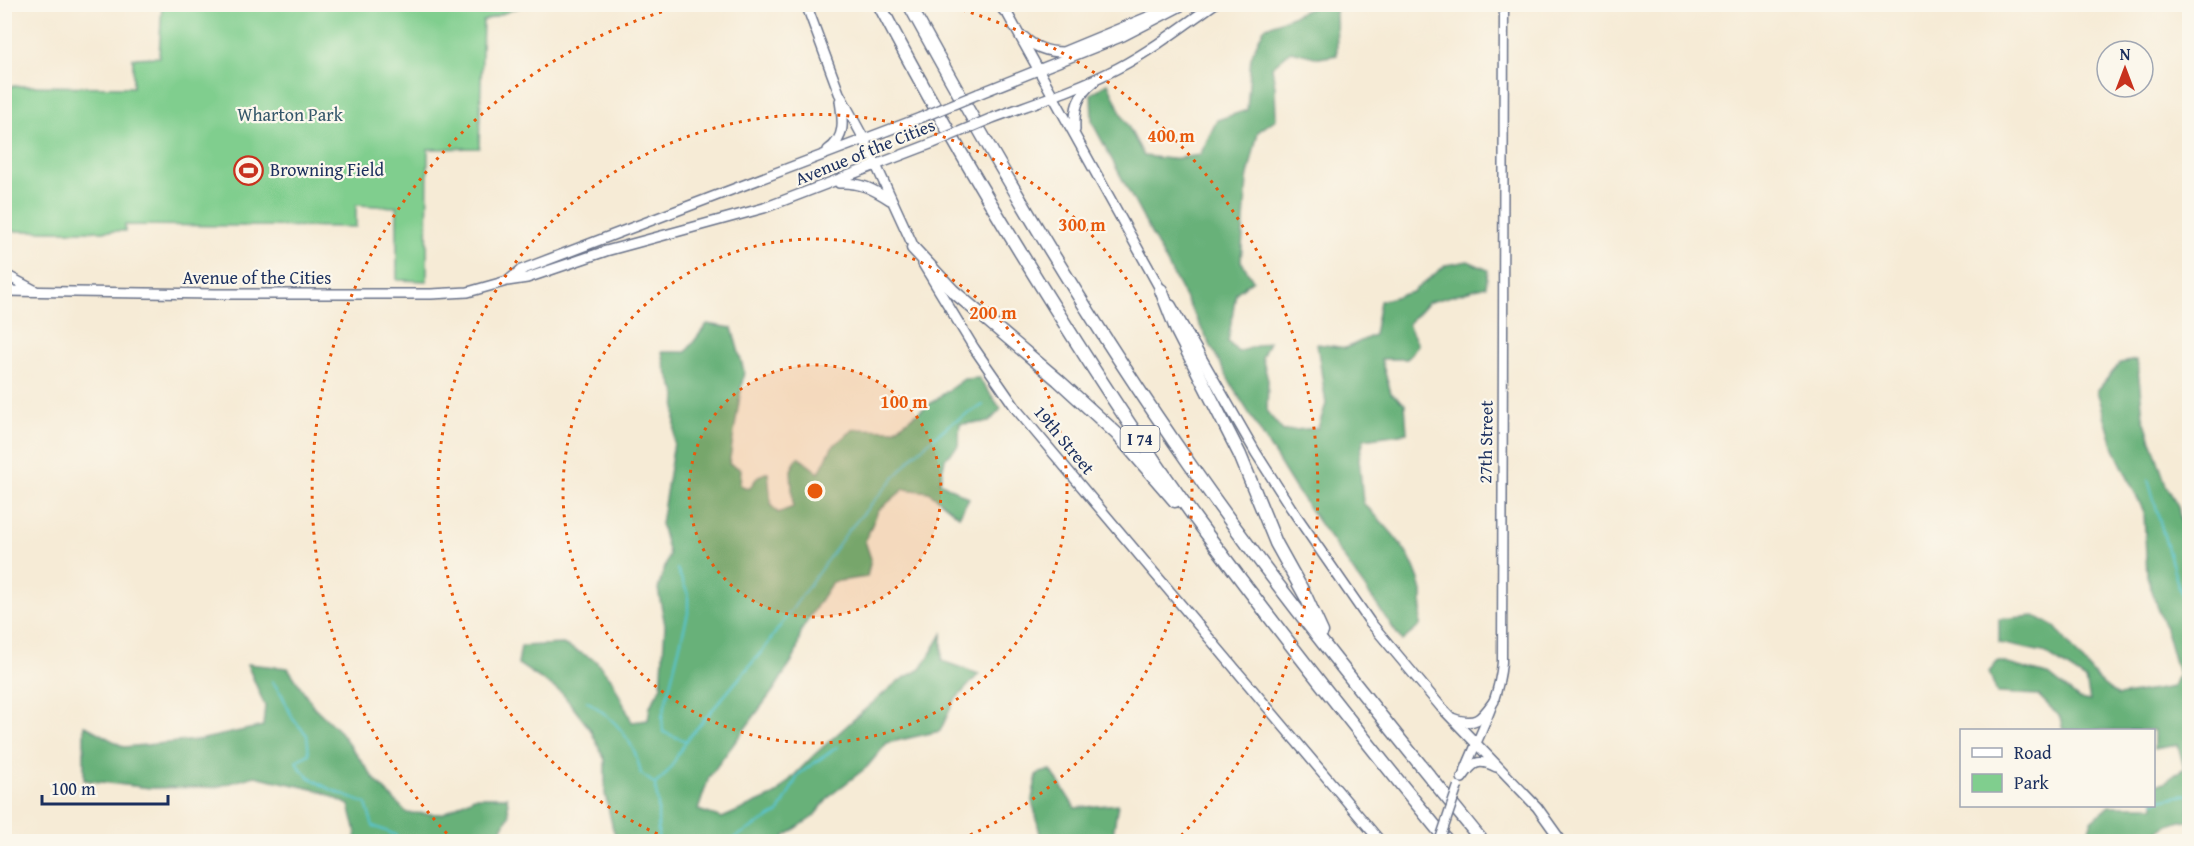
<svg xmlns="http://www.w3.org/2000/svg" width="2194" height="846" viewBox="0 0 2194 846" font-family="'Gentium Book Plus',serif">
  <style>
    .green { fill: #80ce8e; stroke: #4e7e76; stroke-width: 1.5 }
    .forest { fill: #68b179; stroke: #42706c; stroke-width: 1.5 }
    .lines { fill: none; stroke-linecap: round; stroke-linejoin: round }
    .stream { stroke: #59c5d3; stroke-width: 2 }
    .tertiary-casing { stroke: #687188; stroke-width: 11 }
    .secondary-casing { stroke: #687188; stroke-width: 12 }
    .motorway-casing { stroke: #687188; stroke-width: 15 }
    .tertiary { stroke: #fff; stroke-width: 8 }
    .secondary { stroke: #fff; stroke-width: 9 }
    .motorway { stroke: #fff; stroke-width: 12 }
    .tertiary-bridge-casing { stroke: #687188; stroke-width: 11; stroke-linecap: butt }
    .secondary-bridge-casing { stroke: #687188; stroke-width: 12; stroke-linecap: butt }
    .tertiary-bridge { stroke: #fff; stroke-width: 8 }
    .secondary-bridge { stroke: #fff; stroke-width: 9 }
    .ring { fill: none; stroke: #e8590c; stroke-width: 3; stroke-dasharray: 3 6 }
    .labels { text-anchor: middle; stroke-width: 4.5; stroke-linejoin: round; paint-order: stroke }
    .shield { fill: #fbf7ec; stroke: #5e6b89; stroke-width: 1.5 }
    .shield-label { font-size: 16px; font-weight: bold; fill: #1b2f5e }
    .park-label { font-size: 18px; fill: #34576a; stroke: #fbf7ec }
    .street-label { font-size: 18px; fill: #1b2f5e; stroke: #fbf7ec }
    .poi-label { font-size: 18px; fill: #1b2f5e; stroke: #fbf7ec; text-anchor: start }
    .centre { fill: #e8590c; stroke: #fbf7ec; stroke-width: 3 }
    .ring-label { font-size: 18px; text-anchor: middle; font-weight: bold; fill: #e8590c; stroke: #fbf7ec; stroke-width: 4.5; stroke-linejoin: round; paint-order: stroke }
  </style>
  <rect width="100%" height="100%" fill="#fbf7ec"/>
  <filter id="ink" filterUnits="userSpaceOnUse"><feTurbulence type="fractalNoise" baseFrequency=".0167" numOctaves="2"/><feDisplacementMap in="SourceGraphic" scale="12" xChannelSelector="R" yChannelSelector="G"/><feConvolveMatrix kernelMatrix="1 2 1 2 8 2 1 2 1" color-interpolation-filters="sRGB"/></filter>
  <filter id="wash" filterUnits="userSpaceOnUse"><feTurbulence type="fractalNoise" baseFrequency=".008" numOctaves="4" result="noise"/><feDisplacementMap in="SourceGraphic" scale="24" xChannelSelector="R" yChannelSelector="G"/><feGaussianBlur stdDeviation="1.35" result="paint"/><feColorMatrix in="noise" values="0 0 0 0 0 0 0 0 0 0 0 0 0 0 0 0 0 1.4 0 .05"/><feComposite in="paint" operator="in"/></filter>
  <g filter="url(#wash)">
    <rect width="100%" height="100%" fill="#f6ebd6"/>
    <path class="green" d="M 162,5 L 525,5 L 483,21 L 479,148 L 428,149 L 427,281 L 397,280 L 397,207 L 356,205 L 356,227 L 125,225 L 125,231 L 5,231 L 5,86 L 133,87 L 133,58 L 159,57 Z"/>
    <path class="forest" d="M 1320,4 L 1334,5 L 1336,8 L 1337,55 L 1319,58 L 1291,51 L 1272,67 L 1275,87 L 1276,119 L 1258,132 L 1247,180 L 1241,261 L 1253,280 L 1236,293 L 1228,342 L 1238,352 L 1269,342 L 1262,357 L 1268,380 L 1267,412 L 1283,431 L 1318,428 L 1326,404 L 1317,344 L 1346,348 L 1374,335 L 1380,301 L 1412,292 L 1446,265 L 1468,261 L 1488,270 L 1486,286 L 1427,303 L 1408,324 L 1418,345 L 1407,359 L 1381,359 L 1391,393 L 1405,404 L 1407,433 L 1364,439 L 1359,458 L 1363,503 C 1388,527 1416,556 1422,592 C 1423,603 1420,615 1420,626 L 1402,641 L 1295,488 L 1231,384 L 1092,122 L 1091,94 L 1108,83 L 1121,113 L 1144,156 L 1171,159 L 1200,155 L 1217,120 L 1247,110 L 1251,56 L 1264,28 Z
      M 707,324 L 732,328 L 744,371 L 729,464 L 741,469 L 740,485 L 749,489 L 758,476 L 768,472 L 771,505 L 778,513 L 793,507 L 791,470 L 798,457 L 819,473 L 832,447 L 854,429 L 894,430 L 964,379 L 979,378 L 1001,409 L 989,422 L 960,424 L 958,446 L 945,459 L 940,482 L 969,498 L 959,516 L 929,492 L 904,489 L 878,511 L 865,541 L 871,559 L 867,577 L 832,582 L 802,629 L 795,656 L 775,688 L 709,777 L 698,810 L 722,818 L 775,795 L 814,755 L 862,712 L 897,682 L 922,668 L 942,634 L 942,661 L 979,674 L 954,701 L 940,731 L 887,743 L 867,767 L 831,795 L 813,817 L 785,836 L 783,841 L 618,841 L 613,829 L 605,794 L 605,760 L 590,729 L 562,693 L 518,664 L 521,646 L 563,644 L 595,660 L 612,680 L 632,722 L 648,720 L 650,706 L 661,687 L 665,625 L 658,589 L 669,554 L 661,524 L 674,443 L 676,393 L 665,367 L 662,352 L 686,352 Z
      M 2137,360 L 2143,416 L 2166,485 L 2178,506 L 2185,544 L 2189,547 L 2189,820 C 2175,820 2154,832 2143,841 L 2085,841 L 2092,821 L 2109,806 L 2154,806 L 2154,784 L 2165,782 L 2184,768 L 2178,745 L 2154,749 L 2154,730 L 2063,730 L 2060,717 L 2038,695 L 1997,693 L 1989,672 L 1998,661 L 2050,676 L 2079,699 L 2090,701 L 2086,680 L 2043,652 L 1999,643 L 1999,619 L 2035,616 L 2055,627 L 2099,681 L 2118,696 L 2173,687 L 2178,674 L 2167,634 L 2147,576 L 2144,512 L 2114,449 L 2097,391 L 2120,363 Z
      M 247,664 L 288,668 L 314,707 L 340,732 L 376,781 L 407,813 L 442,814 L 474,797 L 507,797 L 509,815 L 496,841 L 354,841 L 356,832 L 349,805 L 321,791 L 255,776 L 216,787 L 150,788 L 84,780 L 84,725 L 124,747 L 199,740 L 263,726 L 265,706 Z
      M 1051,770 L 1075,808 L 1118,804 L 1112,841 L 1039,841 L 1041,838 L 1032,799 L 1037,774 Z"/>
    <g class="lines">
      <path class="stream" d="M 2148,479 L 2178,585 L 2190,617
        M 677,569 L 688,594 L 688,613 L 662,717 L 663,732 L 686,741
        M 272,681 L 282,695 L 293,719 L 307,735 L 309,754 L 296,761 C 305,783 345,795 366,804 L 373,826 L 396,835 L 398,842
        M 587,701 C 615,719 635,740 641,774 L 655,784
        M 2154,801 L 2190,794
        M 658,842 L 658,804 L 655,784 C 672,772 675,757 686,741 L 763,650 L 848,531 L 916,453 L 950,424 L 983,405
        M 727,842 L 779,812 L 799,774 L 837,747"/>
    </g>
  </g>
  <g filter="url(#ink)">
    <g class="lines">
      <defs>
        <path id="tertiary" d="M 1463,775 C 1477,738 1499,702 1502,662 L 1504,4"/>
        <path id="secondary" d="M 806,4 L 839,93 L 864,139 L 916,252
          M 1002,4 L 1163,294
          M 1024,37 C 1035,48 1047,52 1063,52 L 1160,12
          M 978,94 L 1123,36 L 1185,4
          M 990,119 C 1033,103 1078,89 1118,68 C 1152,50 1183,26 1214,4
          M 1075,130 C 1074,109 1077,95 1094,82
          M 828,150 C 846,138 843,120 840,101
          M 839,183 C 860,182 873,189 890,200
          M 923,264 L 974,348 L 1017,410 L 1381,842
          M 4,274 L 36,291
          M 509,280 L 521,270 L 920,118
          M 4,291 L 215,294 L 431,294 L 468,292 L 507,281 L 527,278 L 606,251 L 764,208 L 933,143
          M 1171,305 L 1256,453 L 1291,508 L 1370,622 L 1441,707 L 1537,807 L 1562,842
          M 1452,718 C 1476,727 1481,719 1494,701
          M 1462,778 C 1473,762 1478,758 1496,767"/>
        <path id="motorway" d="M 879,4 C 934,110 995,213 1058,313 C 1105,388 1153,462 1206,533 C 1284,638 1365,741 1448,842
          M 909,4 C 996,163 1087,318 1191,466 C 1282,596 1383,719 1483,842
          M 1001,4 L 1005,10
          M 913,248 L 953,291 L 1058,380 L 1117,434 L 1175,501
          M 1161,290 L 1177,331 L 1240,455 L 1276,543 L 1306,597 L 1322,632"/>
      </defs>
      <use href="#tertiary" class="tertiary-casing"/>
      <use href="#secondary" class="secondary-casing"/>
      <use href="#motorway" class="motorway-casing"/>
      <use href="#tertiary" class="tertiary"/>
      <use href="#secondary" class="secondary"/>
      <use href="#motorway" class="motorway"/>
      <defs>
        <path id="tertiary-bridge" d="M 1439,842 L 1458,786"/>
        <path id="secondary-bridge" d="M 920,118 L 978,94
          M 933,143 L 990,119"/>
      </defs>
      <use href="#tertiary-bridge" class="tertiary-bridge-casing"/>
      <use href="#secondary-bridge" class="secondary-bridge-casing"/>
      <use href="#tertiary-bridge" class="tertiary-bridge"/>
      <use href="#secondary-bridge" class="secondary-bridge"/>
    </g>
  </g>
  <circle cx="815" cy="491" r="126" fill="#e8590c" fill-opacity=".12"/>
  <g class="ring">
    <circle cx="815" cy="491" r="126"/>
    <circle cx="815" cy="491" r="252"/>
    <path d="M674 841A377 377 0 1 1 956 841"/>
    <path d="M453 840A503 503 0 0 1 685 5M945 5A503 503 0 0 1 1177 840"/>
  </g>
  <defs>
    <symbol id="stadium-ring" viewBox="-11 -11 22 22"><circle r="9.5" fill="#fbf7ec" stroke="#c8321e" stroke-width="1.5"/><path d="M0-5a6.5 5 0 1 0 0 10a6.5 5 0 1 0 0-10ZM-3.5-1.8h7v3.6h-7Z" fill="#c8321e"/></symbol>
  </defs>
  <g fill-rule="evenodd">
    <use href="#stadium-ring" x="232" y="154" width="33" height="33"/>
  </g>
  <g class="labels">
    <rect class="shield" x="1120.5" y="426" width="39" height="26" rx="4.5"/>
    <g class="shield-label">
      <text x="1140" y="445">I 74</text>
    </g>
    <g class="park-label">
      <text x="290" y="121">Wharton Park</text>
    </g>
    <g class="street-label">
      <text transform="translate(865 152) rotate(-22)" y="6">Avenue of the Cities</text>
      <text x="257" y="284">Avenue of the Cities</text>
      <text transform="translate(1064 440) rotate(50)" y="6">19th Street</text>
      <text transform="translate(1486 442) rotate(-89)" y="6">27th Street</text>
    </g>
    <g class="poi-label">
      <text x="270" y="176">Browning Field</text>
    </g>
  </g>
  <circle cx="815" cy="491" r="9" class="centre"/>
  <g class="ring-label">
    <text x="1171" y="142">400 m</text>
    <text x="1082" y="231">300 m</text>
    <text x="993" y="319">200 m</text>
    <text x="904" y="408">100 m</text>
  </g>
  <rect width="2194" height="846" fill="none" stroke="#fbf7ec" stroke-width="24"/>
  <rect x="1960" y="729" width="195" height="78" fill="#fbf7ec" stroke="#a1a7b3" stroke-width="1.5"/>
  <rect x="1972" y="748" width="30" height="9" fill="#ffffff" stroke="#a1a7b3" stroke-width="1.5"/>
  <text x="2014" y="759" font-size="18" fill="#1b2f5e">Road</text>
  <rect x="1972" y="774" width="30" height="18" fill="#80ce8e" stroke="#a1a7b3" stroke-width="1.5"/>
  <text x="2014" y="789" font-size="18" fill="#1b2f5e">Park</text>
  <g transform="translate(2125 69)"><circle r="28" fill="#fbf7ec" stroke="#a1a7b3" stroke-width="1.5"/>
  <path d="M0-4.5L10 22L0 15L-10 22Z" fill="#c8321e"/>
  <text y="-9" font-size="16" font-weight="bold" text-anchor="middle" fill="#1b2f5e">N</text>
  </g>
  <path d="M42 795v9h126v-9" fill="none" stroke="#1b2f5e" stroke-width="3"/>
  <text x="51" y="795" font-size="18" fill="#1b2f5e" stroke="#fbf7ec" stroke-width="4.5" paint-order="stroke">100 m</text>
</svg>
